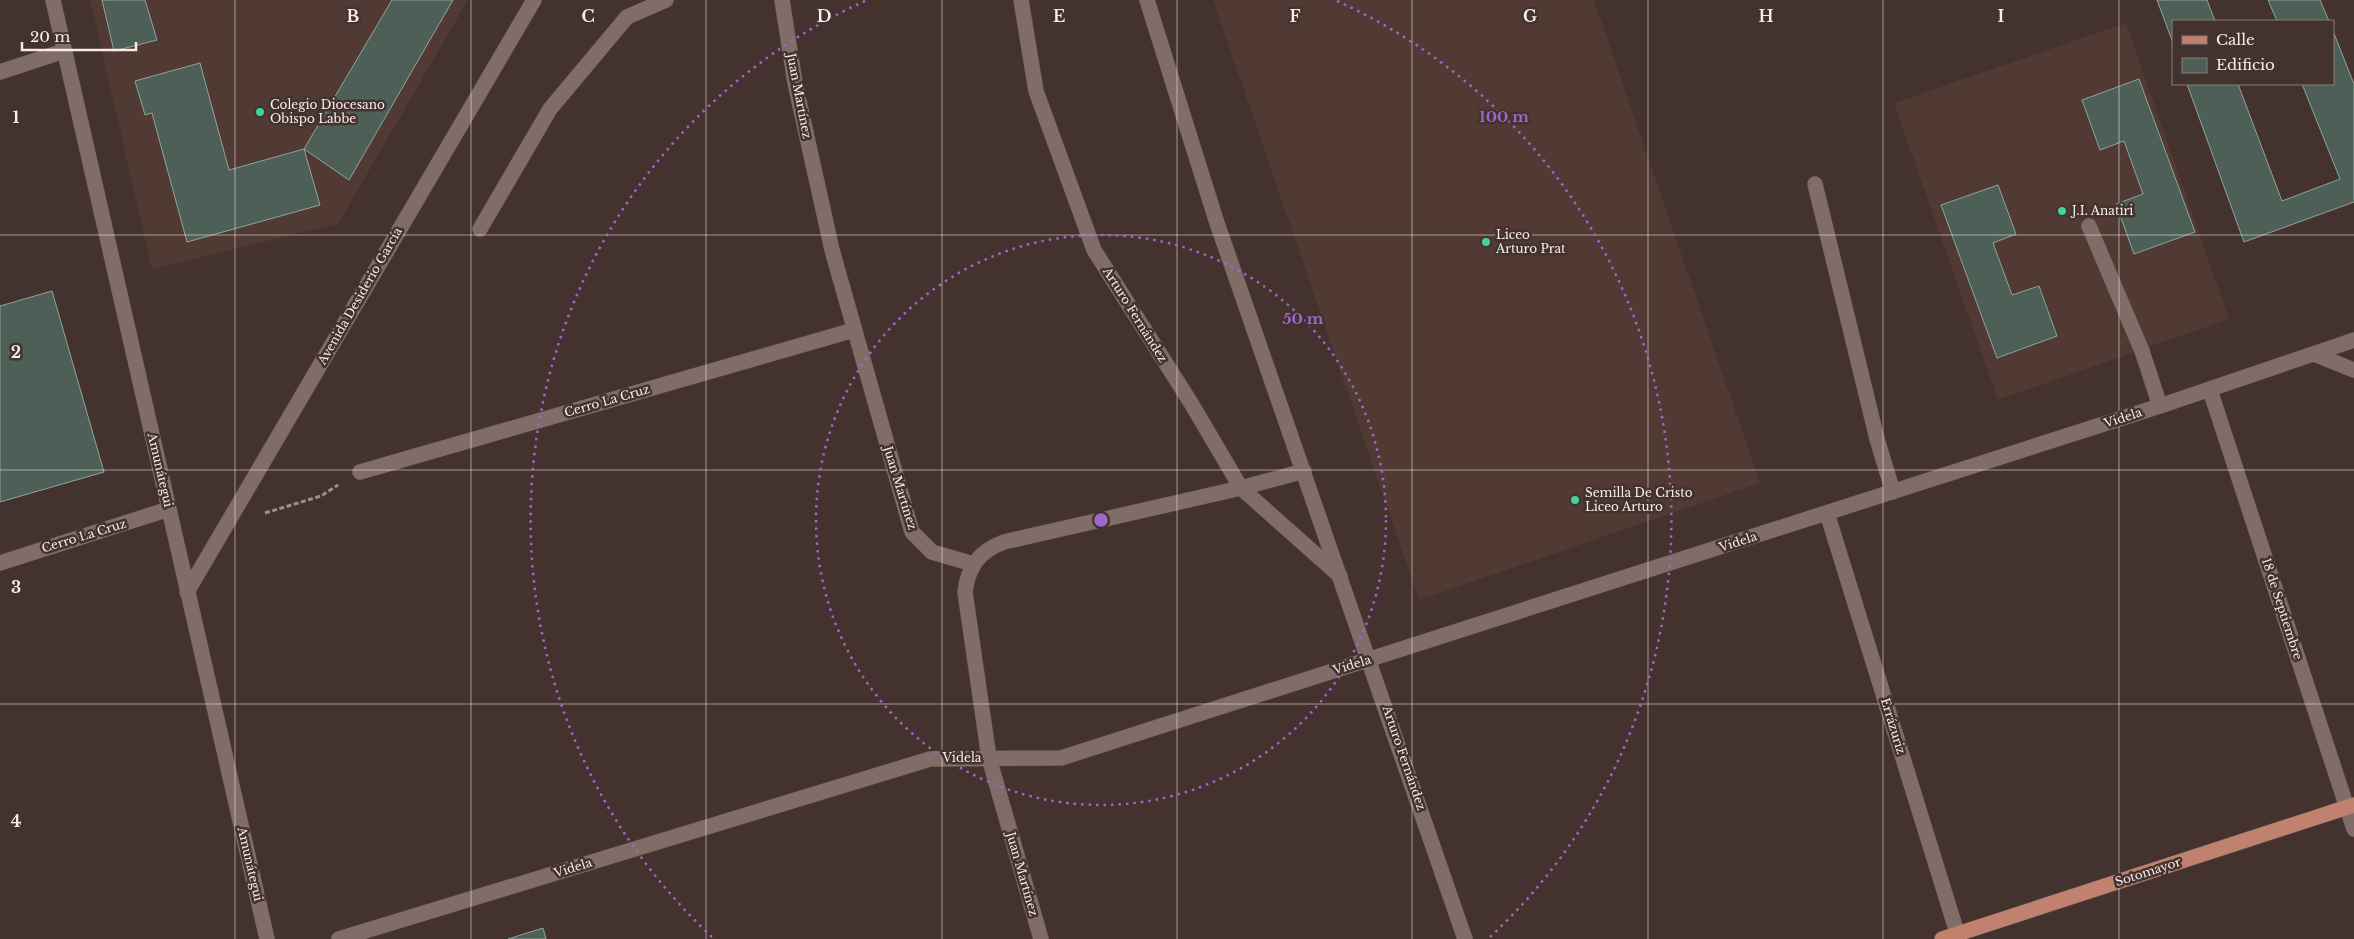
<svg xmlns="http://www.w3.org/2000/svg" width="2354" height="939" viewBox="0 0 2354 939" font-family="'Libre Baskerville',serif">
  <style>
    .built { fill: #513a33 }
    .building { fill: #4d5f57; stroke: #90a49b }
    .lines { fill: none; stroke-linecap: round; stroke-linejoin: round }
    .minor-casing { stroke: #5f514c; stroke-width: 16 }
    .major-casing { stroke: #5f514c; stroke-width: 16 }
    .path { stroke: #9d8f8b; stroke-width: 3; stroke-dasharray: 5 2.5; stroke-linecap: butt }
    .minor { stroke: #806d67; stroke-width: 15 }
    .major { stroke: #c0826e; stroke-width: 15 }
    .grid { fill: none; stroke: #f7ece9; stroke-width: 1; stroke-opacity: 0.55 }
    .ring { fill: none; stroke: #a066cc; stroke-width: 2.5; stroke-dasharray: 2.5 5 }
    .poi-dot { fill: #40d4a1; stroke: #43322d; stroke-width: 2 }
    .labels { text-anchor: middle; stroke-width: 5; stroke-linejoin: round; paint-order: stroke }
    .street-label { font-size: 12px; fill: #f7ece9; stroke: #43322d }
    .poi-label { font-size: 12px; fill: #f7ece9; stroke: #43322d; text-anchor: start }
    .grid-label { font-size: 16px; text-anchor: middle; font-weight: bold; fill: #f7ece9; stroke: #43322d; stroke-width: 5; stroke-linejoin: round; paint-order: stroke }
    .centre { fill: #a066cc; stroke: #43322d; stroke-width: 2.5 }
    .ring-label { font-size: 15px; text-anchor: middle; font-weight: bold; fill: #a066cc; stroke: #43322d; stroke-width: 5; stroke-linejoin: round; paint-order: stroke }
  </style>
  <rect width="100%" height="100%" fill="#43322d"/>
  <path class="built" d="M 90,0 L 468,0 L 338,224 L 152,269 Z
    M 1213,0 L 1594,0 L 1760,483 L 1419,600 Z
    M 2126,23 L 2229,319 L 1998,400 L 1894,103 Z"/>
  <path class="building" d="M 102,0 L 145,0 L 157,40 L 114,51 Z
    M 392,0 L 453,0 L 349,180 L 304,149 Z
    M 2157,0 L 2207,0 L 2215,21 L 2173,21 L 2173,43 Z
    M 2268,0 L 2320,0 L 2329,21 L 2277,21 Z
    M 2333,31 L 2354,84 L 2354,202 L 2244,242 L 2187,84 L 2238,84 L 2282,201 L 2340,179 L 2302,84 L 2333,84 Z
    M 200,63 L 229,170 L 304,149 L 320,205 L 187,242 L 152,113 L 145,115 L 135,81 Z
    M 2139,79 L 2195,232 L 2134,254 L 2116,204 L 2143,194 L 2124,141 L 2100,150 L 2082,100 Z
    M 1998,185 L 2016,234 L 1993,243 L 2012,295 L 2039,286 L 2057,336 L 1997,358 L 1941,205 Z
    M 52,291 L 104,472 L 0,502 L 0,306 Z
    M 543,928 L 546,939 L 508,939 Z"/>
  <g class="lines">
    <defs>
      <path id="minor" d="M 53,0 L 267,939
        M 782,0 L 795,83 L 832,250 L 912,532 L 932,552 L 973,564
        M 1021,0 L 1036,91 L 1094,250 L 1191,403 L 1241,488 L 1340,576
        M 1147,0 L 1216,220 L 1465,939
        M 0,72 L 64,51
        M 1815,184 L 1877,439 L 1893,492
        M 2089,226 L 2142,351 L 2160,406
        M 480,229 L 550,109 L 627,17 L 666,0
        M 2314,354 L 2354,370
        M 2210,390 L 2354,829
        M 360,472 L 854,330
        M 1827,513 L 1959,939
        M 0,563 L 169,509
        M 187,592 L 534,0
        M 339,939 L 930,759 L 1061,758 L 2160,406 L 2354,340
        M 1041,939 L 989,758 L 965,592 C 968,567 979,551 1004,542 L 1241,488 L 1304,471"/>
      <path id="major" d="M 1942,939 L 2354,805"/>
    </defs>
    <use href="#minor" class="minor-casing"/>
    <use href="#major" class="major-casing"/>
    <path class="path" d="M 265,513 L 321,496 L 338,485"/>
    <use href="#minor" class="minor"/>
    <use href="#major" class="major"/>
  </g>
  <path class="grid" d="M 235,0 L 235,939M 471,0 L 471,939M 706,0 L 706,939M 942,0 L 942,939M 1177,0 L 1177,939M 1412,0 L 1412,939M 1648,0 L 1648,939M 1883,0 L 1883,939M 2119,0 L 2119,939M 0,235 L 2354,235M 0,470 L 2354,470M 0,704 L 2354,704"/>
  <g class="ring">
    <circle cx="1101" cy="520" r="285"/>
    <path d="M712 937A570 570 0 0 1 865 1M1337 1A570 570 0 0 1 1490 937"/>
  </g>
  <g class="poi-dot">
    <circle cx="260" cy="112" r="5"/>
    <circle cx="2062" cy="211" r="5"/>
    <circle cx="1486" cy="242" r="5"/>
    <circle cx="1575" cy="500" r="5"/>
  </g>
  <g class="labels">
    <g class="street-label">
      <text transform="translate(799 96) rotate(79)" y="4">Juan Martínez</text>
      <text transform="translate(360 296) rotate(-60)" y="4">Avenida Desiderio García</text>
      <text transform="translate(1135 315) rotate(58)" y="4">Arturo Fernández</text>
      <text transform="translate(607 401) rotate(-16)" y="4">Cerro La Cruz</text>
      <text transform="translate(2123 418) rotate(-18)" y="4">Videla</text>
      <text transform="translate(160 470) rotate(77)" y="4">Amunátegui</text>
      <text transform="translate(900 488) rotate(73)" y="4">Juan Martínez</text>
      <text transform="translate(84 536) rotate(-17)" y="4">Cerro La Cruz</text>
      <text transform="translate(1738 542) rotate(-18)" y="4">Videla</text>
      <text transform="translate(2282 609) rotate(72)" y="4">18 de Septiembre</text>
      <text transform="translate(1352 665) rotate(-17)" y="4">Videla</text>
      <text transform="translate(1893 726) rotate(73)" y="4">Errázuriz</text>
      <text x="962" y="762">Videla</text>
      <text transform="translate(1404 758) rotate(71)" y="4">Arturo Fernández</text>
      <text transform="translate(250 864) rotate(77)" y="4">Amunátegui</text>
      <text transform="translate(573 868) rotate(-17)" y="4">Videla</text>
      <text transform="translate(2148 872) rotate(-18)" y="4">Sotomayor</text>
      <text transform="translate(1022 874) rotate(74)" y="4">Juan Martínez</text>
    </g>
    <g class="poi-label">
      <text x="270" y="109">Colegio Diocesano<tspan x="270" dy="14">Obispo Labbe</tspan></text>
      <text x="2072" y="215">J.I. Anatiri</text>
      <text x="1496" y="239">Liceo<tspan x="1496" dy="14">Arturo Prat</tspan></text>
      <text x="1585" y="497">Semilla De Cristo<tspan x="1585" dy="14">Liceo Arturo</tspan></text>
    </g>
  </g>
  <g class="grid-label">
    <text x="353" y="22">B</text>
    <text x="588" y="22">C</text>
    <text x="824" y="22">D</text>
    <text x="1059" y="22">E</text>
    <text x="1295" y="22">F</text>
    <text x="1530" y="22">G</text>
    <text x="1766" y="22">H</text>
    <text x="2001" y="22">I</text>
    <text x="16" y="123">1</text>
    <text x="16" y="358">2</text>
    <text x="16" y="593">3</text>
    <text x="16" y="827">4</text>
  </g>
  <circle cx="1101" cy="520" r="8" class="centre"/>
  <g class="ring-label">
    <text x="1504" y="122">100 m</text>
    <text x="1303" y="324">50 m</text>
  </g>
  <rect x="2172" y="20" width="162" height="65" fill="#43322d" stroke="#8b7c78"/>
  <rect x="2182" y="36" width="25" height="8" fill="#c0826e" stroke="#8b7c78"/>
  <text x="2216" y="45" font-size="15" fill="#f7ece9">Calle</text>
  <rect x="2182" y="58" width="25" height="15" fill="#4d5f57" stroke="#8b7c78"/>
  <text x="2216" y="70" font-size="15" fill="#f7ece9">Edificio</text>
  <path d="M22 42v8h114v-8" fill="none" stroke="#f7ece9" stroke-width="2.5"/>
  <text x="30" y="42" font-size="15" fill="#f7ece9" stroke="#43322d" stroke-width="4" paint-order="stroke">20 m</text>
</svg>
